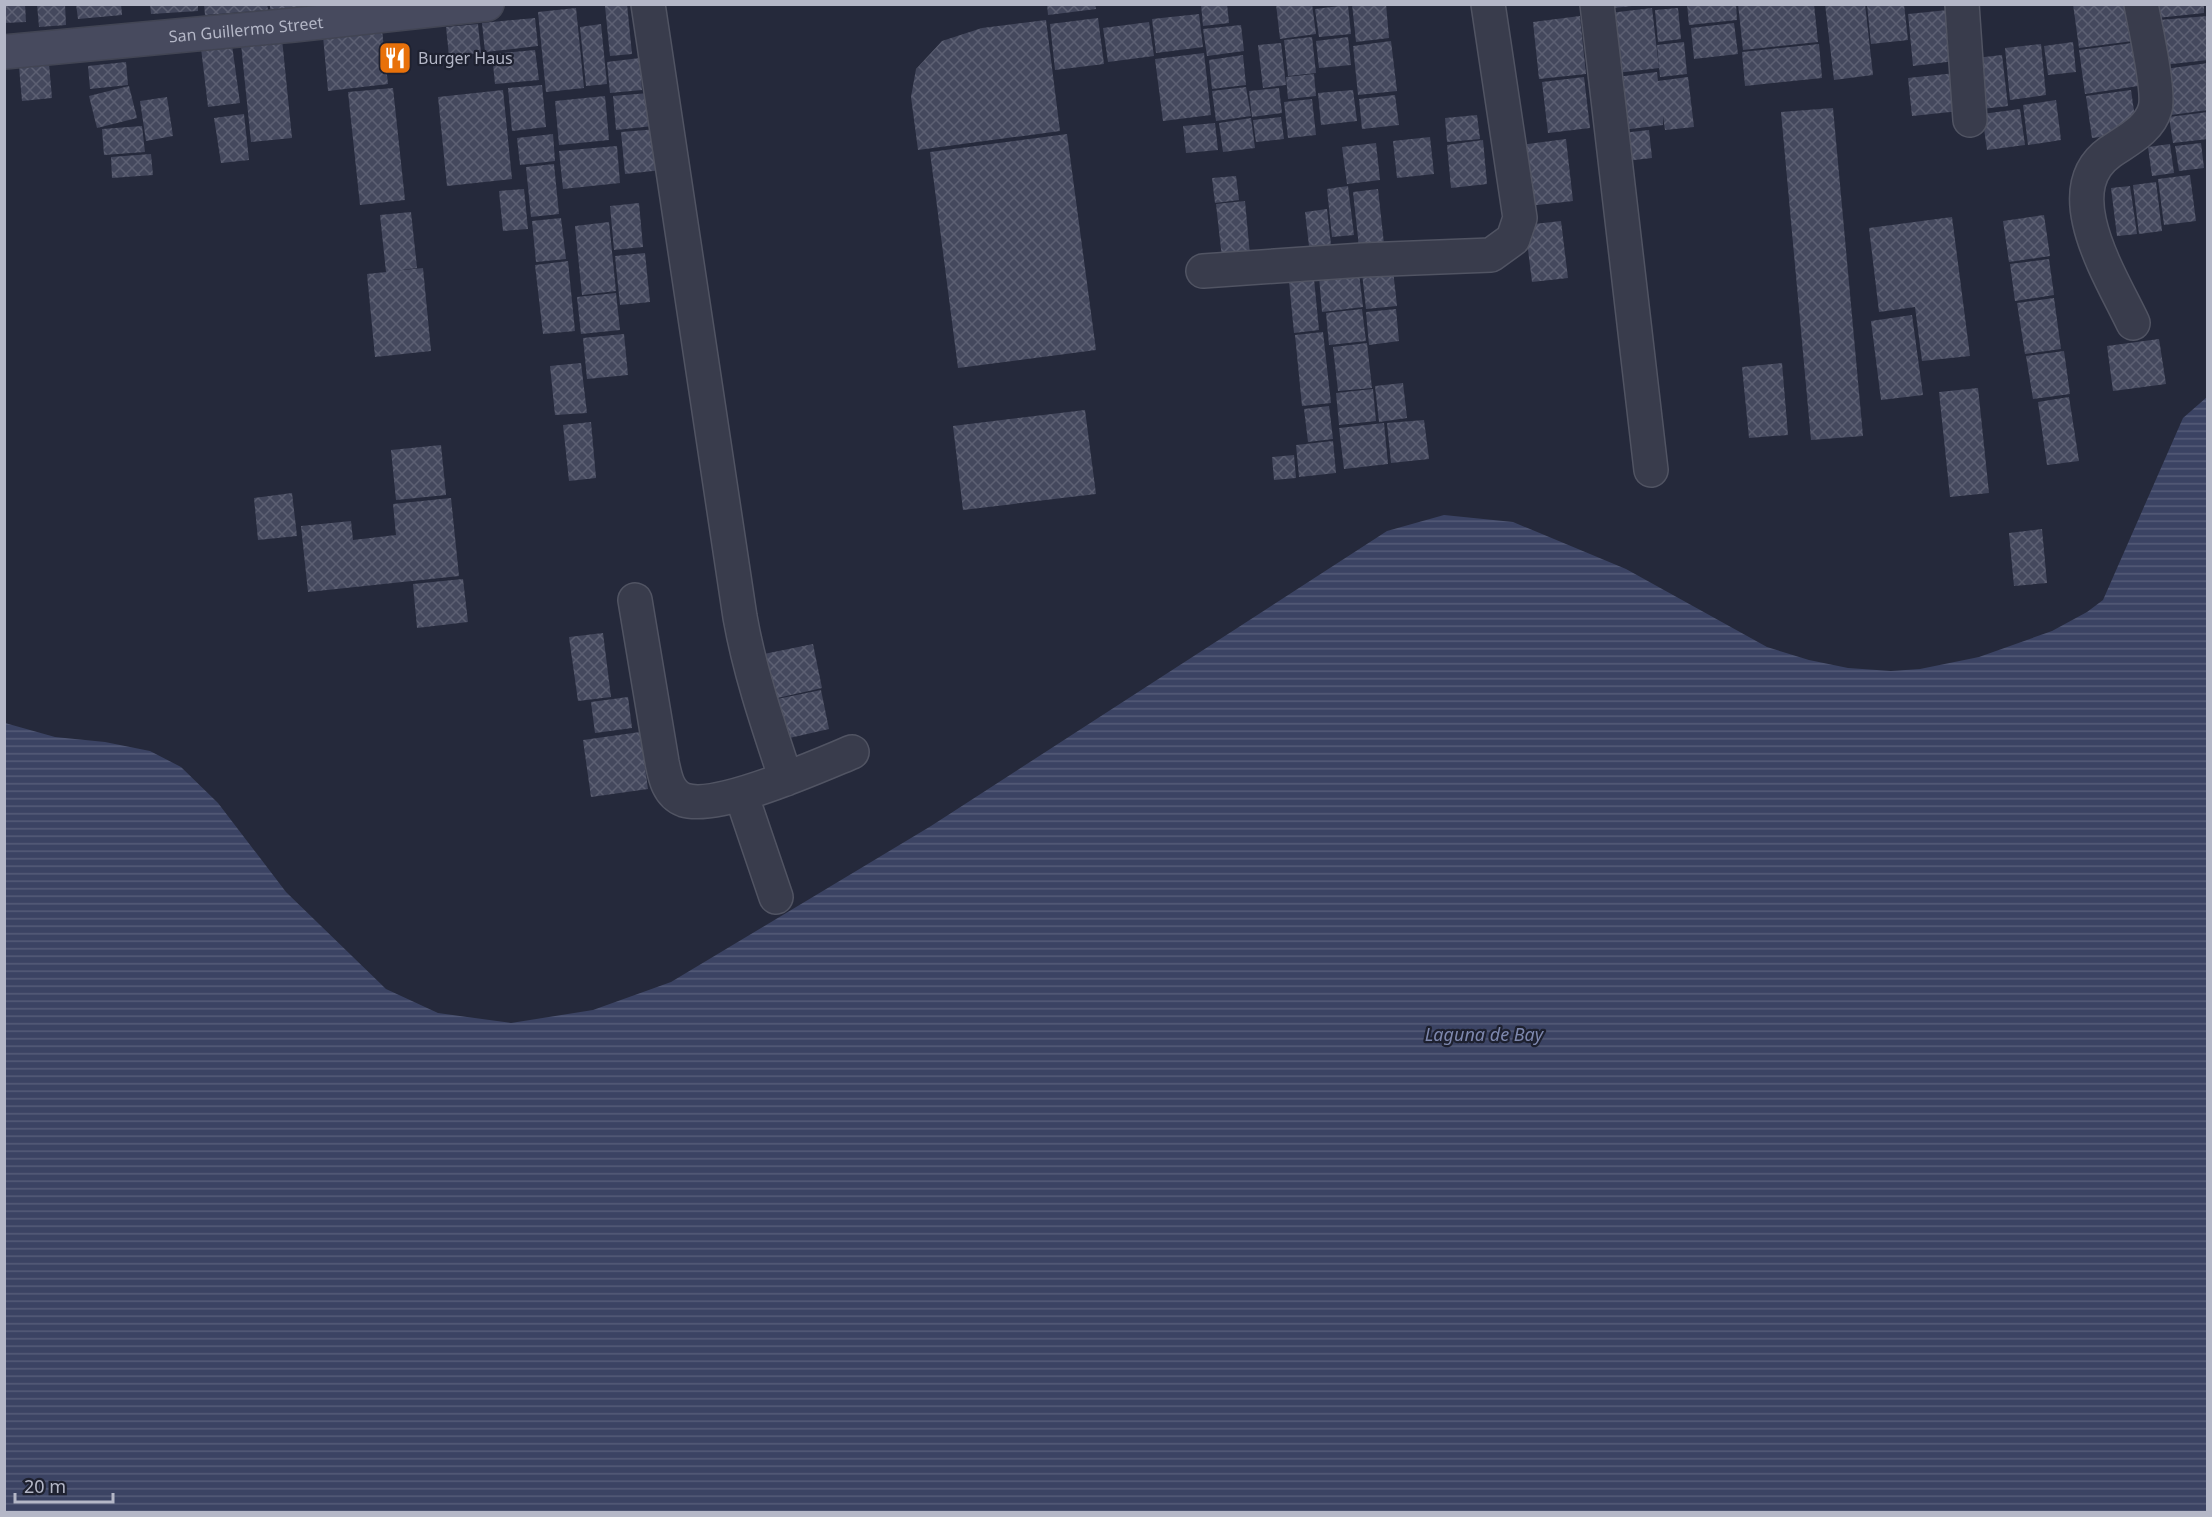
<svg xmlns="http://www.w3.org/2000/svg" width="2212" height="1517" viewBox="0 0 2212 1517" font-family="'Noto Sans',sans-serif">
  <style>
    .water { fill: url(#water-rules) }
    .building { fill: url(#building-cross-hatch) }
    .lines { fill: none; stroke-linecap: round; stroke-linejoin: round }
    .street-casing { stroke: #515463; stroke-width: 36 }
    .secondary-casing { stroke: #424554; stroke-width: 36 }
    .street { stroke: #393c4c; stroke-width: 33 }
    .secondary { stroke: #474a5e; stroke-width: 33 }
    .labels { text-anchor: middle; stroke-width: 4.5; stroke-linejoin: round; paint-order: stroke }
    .street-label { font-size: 16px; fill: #b4b7c7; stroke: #1e2130 }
    .poi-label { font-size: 16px; fill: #b4b7c7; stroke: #1e2130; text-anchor: start }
    .water-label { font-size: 18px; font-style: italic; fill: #7d87ad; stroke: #1e2130 }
  </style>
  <defs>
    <pattern id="water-rules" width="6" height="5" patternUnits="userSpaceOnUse" patternTransform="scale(1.5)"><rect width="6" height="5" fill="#3b4363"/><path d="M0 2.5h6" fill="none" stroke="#555c78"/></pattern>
    <pattern id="building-cross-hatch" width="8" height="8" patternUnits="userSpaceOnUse" patternTransform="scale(1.5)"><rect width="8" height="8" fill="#44485d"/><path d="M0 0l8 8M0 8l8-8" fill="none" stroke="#5d6073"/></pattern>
  </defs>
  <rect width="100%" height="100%" fill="#25293b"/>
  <path class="water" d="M 2207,397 L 2207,1512 L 5,1512 L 5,723 L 55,737 L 105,742 L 150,751 L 181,767 L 218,803 L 286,892 L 386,989 L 438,1013 L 511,1023 L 593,1010 L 671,982 L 931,826 L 1387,531 L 1444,515 L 1513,522 L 1626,569 L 1767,647 L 1809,660 L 1848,668 L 1891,671 L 1920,669 L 1979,657 L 2052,631 L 2087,612 L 2103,600 L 2183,418 Z"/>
  <path class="building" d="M 4,4 L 25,4 L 26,22 L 4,23 Z
    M 37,4 L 65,4 L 66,25 L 39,27 Z
    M 76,4 L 121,4 L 122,15 L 78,19 Z
    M 150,4 L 198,4 L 198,11 L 151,14 Z
    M 204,4 L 267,4 L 268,10 L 205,15 Z
    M 270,4 L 313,4 L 313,7 L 270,10 Z
    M 627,4 L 632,54 L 610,56 L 605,6 Z
    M 1047,4 L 1095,4 L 1096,9 L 1048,15 Z
    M 1201,4 L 1227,4 L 1229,23 L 1203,26 Z
    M 1276,4 L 1312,4 L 1316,34 L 1280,39 Z
    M 1352,4 L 1386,4 L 1389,38 L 1356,42 Z
    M 1602,4 L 1631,4 L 1632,6 L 1603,9 Z
    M 1687,4 L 1736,4 L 1737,20 L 1689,25 Z
    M 1738,4 L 1814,4 L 1818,42 L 1743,50 Z
    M 1825,4 L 1865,4 L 1873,75 L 1834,80 Z
    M 1867,4 L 1904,4 L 1908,40 L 1871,44 Z
    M 2073,4 L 2128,4 L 2133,41 L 2079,48 Z
    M 2156,4 L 2204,4 L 2204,13 L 2157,18 Z
    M 1348,5 L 1351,34 L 1319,37 L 1315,9 Z
    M 576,8 L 584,88 L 546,92 L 538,12 Z
    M 1652,8 L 1659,68 L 1608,74 L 1601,14 Z
    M 1678,8 L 1681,39 L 1658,42 L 1655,10 Z
    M 1958,9 L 1964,60 L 1913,66 L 1908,14 Z
    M 1199,14 L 1203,47 L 1156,53 L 1152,19 Z
    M 1580,16 L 1586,74 L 1539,79 L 1533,22 Z
    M 2208,16 L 2208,60 L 2163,65 L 2159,20 Z
    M 535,18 L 538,46 L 485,52 L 482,23 Z
    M 1098,18 L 1104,64 L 1055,70 L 1050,24 Z
    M 1046,20 L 1060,131 L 918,150 L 911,97 L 916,69 L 942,41 L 982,28 Z
    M 1149,22 L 1154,56 L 1108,62 L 1103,28 Z
    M 1734,23 L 1738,54 L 1694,59 L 1691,28 Z
    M 478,24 L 481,53 L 449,56 L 446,27 Z
    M 601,24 L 607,84 L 586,86 L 580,27 Z
    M 1241,25 L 1244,51 L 1207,56 L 1203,29 Z
    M 382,30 L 388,84 L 328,91 L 323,36 Z
    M 1312,37 L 1316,73 L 1288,76 L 1284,40 Z
    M 1348,37 L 1351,65 L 1319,68 L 1316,41 Z
    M 282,39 L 292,138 L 251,142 L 241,44 Z
    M 1391,41 L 1397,91 L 1358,95 L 1353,46 Z
    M 1684,42 L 1687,74 L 1660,77 L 1657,45 Z
    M 2073,42 L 2076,72 L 2048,75 L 2044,46 Z
    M 1281,43 L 1286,85 L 1263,88 L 1258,45 Z
    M 2132,43 L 2138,86 L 2085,94 L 2079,50 Z
    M 1819,44 L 1822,78 L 1745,86 L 1742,52 Z
    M 2041,44 L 2046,95 L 2010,100 L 2005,48 Z
    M 232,45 L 240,103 L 208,107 L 201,48 Z
    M 400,50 L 401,64 L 390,65 L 389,51 Z
    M 535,50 L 539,80 L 495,84 L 492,54 Z
    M 1204,53 L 1211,115 L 1163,121 L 1155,59 Z
    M 1243,55 L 1246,85 L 1212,89 L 1209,60 Z
    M 2002,55 L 2008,106 L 1973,110 L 1967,59 Z
    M 640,58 L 642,90 L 610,93 L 607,62 Z
    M 126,62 L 128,85 L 90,89 L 88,66 Z
    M 2208,63 L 2208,110 L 2171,115 L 2165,69 Z
    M 49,64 L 52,98 L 22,101 L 19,67 Z
    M 1657,72 L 1658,81 L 1688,77 L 1694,127 L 1665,130 L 1663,116 L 1663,125 L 1614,131 L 1608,78 Z
    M 1956,73 L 1960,111 L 1912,116 L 1908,78 Z
    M 1314,74 L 1316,96 L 1288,99 L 1286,77 Z
    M 1584,77 L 1590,128 L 1548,133 L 1542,82 Z
    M 542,85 L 546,127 L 512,131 L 508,88 Z
    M 129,86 L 137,118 L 97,128 L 89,96 Z
    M 1246,87 L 1251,116 L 1216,121 L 1212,91 Z
    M 393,88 L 405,200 L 360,205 L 348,92 Z
    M 1279,88 L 1282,113 L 1252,117 L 1249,91 Z
    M 503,90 L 512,179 L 447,186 L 438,97 Z
    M 1353,90 L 1357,121 L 1321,125 L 1318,93 Z
    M 2131,90 L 2137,132 L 2092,138 L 2086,96 Z
    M 649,93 L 653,126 L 616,130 L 613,96 Z
    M 1395,95 L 1399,125 L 1362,129 L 1359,99 Z
    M 605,96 L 609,140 L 559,145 L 555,101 Z
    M 167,97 L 173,136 L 146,141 L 140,101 Z
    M 1312,99 L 1316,135 L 1288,138 L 1284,102 Z
    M 2056,100 L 2061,140 L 2028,145 L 2023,105 Z
    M 1833,108 L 1863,436 L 1811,440 L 1781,112 Z
    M 2020,109 L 2025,145 L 1987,150 L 1982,114 Z
    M 2208,112 L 2208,139 L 2173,143 L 2169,117 Z
    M 244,114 L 249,160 L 221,163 L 214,118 Z
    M 1477,115 L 1480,139 L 1447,142 L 1445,118 Z
    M 1281,117 L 1284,139 L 1256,142 L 1253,120 Z
    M 1251,118 L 1255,148 L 1223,152 L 1219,123 Z
    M 1215,123 L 1218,150 L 1186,153 L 1183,126 Z
    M 142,126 L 145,152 L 104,155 L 102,129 Z
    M 658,129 L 662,170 L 625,174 L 621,132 Z
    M 1649,130 L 1652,158 L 1616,162 L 1613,134 Z
    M 553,134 L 555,161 L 520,165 L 517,138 Z
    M 1067,134 L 1096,350 L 958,368 L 930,152 Z
    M 1430,137 L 1434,174 L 1397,178 L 1393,141 Z
    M 1566,139 L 1573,201 L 1528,206 L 1521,145 Z
    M 1483,140 L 1487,184 L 1451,188 L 1447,145 Z
    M 1376,143 L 1380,180 L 1347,184 L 1342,147 Z
    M 2201,143 L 2204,168 L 2179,171 L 2175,146 Z
    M 2170,144 L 2174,173 L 2152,176 L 2148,147 Z
    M 617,146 L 620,183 L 563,189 L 559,151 Z
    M 151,154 L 153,175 L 112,178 L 111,157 Z
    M 554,164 L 559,214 L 531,217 L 526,167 Z
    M 2190,175 L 2196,221 L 2164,225 L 2158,179 Z
    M 1236,176 L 1239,200 L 1215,203 L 1212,178 Z
    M 2156,182 L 2162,231 L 2139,234 L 2133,185 Z
    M 1348,186 L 1354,235 L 1332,237 L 1327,189 Z
    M 2130,186 L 2137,234 L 2117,236 L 2111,188 Z
    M 524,189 L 528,229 L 503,231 L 499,191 Z
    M 1378,189 L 1384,244 L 1359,247 L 1353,192 Z
    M 1245,201 L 1250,255 L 1222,258 L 1216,204 Z
    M 639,203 L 643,247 L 614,250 L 610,206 Z
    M 1327,209 L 1331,245 L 1309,246 L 1305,212 Z
    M 411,212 L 417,268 L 394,271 L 423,268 L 431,351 L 375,357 L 367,274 L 386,272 L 380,215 Z
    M 2044,215 L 2050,256 L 2009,262 L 2003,221 Z
    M 1952,217 L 1970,356 L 1922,361 L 1915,307 L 1879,312 L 1869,228 Z
    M 561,218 L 566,259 L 536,262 L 532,221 Z
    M 1561,221 L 1568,278 L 1532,282 L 1525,225 Z
    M 609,222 L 616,291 L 582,295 L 575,226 Z
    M 645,253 L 650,302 L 620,305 L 615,256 Z
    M 2049,259 L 2054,295 L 2015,301 L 2010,264 Z
    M 568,261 L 575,331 L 543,334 L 535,265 Z
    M 1393,270 L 1397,306 L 1366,309 L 1362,273 Z
    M 1359,273 L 1363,307 L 1322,312 L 1319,277 Z
    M 1314,279 L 1319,330 L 1294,333 L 1289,281 Z
    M 616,293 L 620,330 L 581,334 L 577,297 Z
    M 2054,298 L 2061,349 L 2025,354 L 2017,303 Z
    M 1362,309 L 1366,341 L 1329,345 L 1326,313 Z
    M 1396,309 L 1399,341 L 1369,345 L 1366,312 Z
    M 1912,315 L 1923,395 L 1881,400 L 1871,321 Z
    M 1323,332 L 1331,403 L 1302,406 L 1295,335 Z
    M 624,334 L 628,375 L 587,379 L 583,338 Z
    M 2159,339 L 2166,384 L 2113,391 L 2107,346 Z
    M 1367,343 L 1372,388 L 1338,391 L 1333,347 Z
    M 2064,351 L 2070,394 L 2033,399 L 2026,356 Z
    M 581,363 L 587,413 L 555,415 L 550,366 Z
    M 1782,363 L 1788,435 L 1749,438 L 1742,367 Z
    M 1403,383 L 1407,418 L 1379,422 L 1375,386 Z
    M 1978,388 L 1989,493 L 1950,497 L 1939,392 Z
    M 1373,389 L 1376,421 L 1339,425 L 1336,393 Z
    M 2069,397 L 2079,461 L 2047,465 L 2038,402 Z
    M 1329,406 L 1333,439 L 1308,442 L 1304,409 Z
    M 1085,410 L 1096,494 L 963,510 L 953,426 Z
    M 1424,420 L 1429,459 L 1391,463 L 1387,423 Z
    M 591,422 L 596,478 L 569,481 L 563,425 Z
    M 1384,423 L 1388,464 L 1344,469 L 1339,428 Z
    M 1333,441 L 1336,473 L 1299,477 L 1296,445 Z
    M 441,445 L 446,495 L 396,500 L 391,450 Z
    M 1294,455 L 1296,478 L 1274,480 L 1272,457 Z
    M 292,493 L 297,536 L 258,540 L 254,498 Z
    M 451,498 L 459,576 L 308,592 L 301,526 L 351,521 L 353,540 L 396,535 L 393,504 Z
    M 2042,529 L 2047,583 L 2014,586 L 2009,533 Z
    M 463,579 L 468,622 L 417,628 L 413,584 Z
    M 603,633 L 611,697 L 578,701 L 569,637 Z
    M 813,644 L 822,688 L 773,699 L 764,654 Z
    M 821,690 L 829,729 L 785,739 L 777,699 Z
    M 628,697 L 632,728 L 595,733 L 591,702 Z
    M 640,732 L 648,789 L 591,797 L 583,740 Z"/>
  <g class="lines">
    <defs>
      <path id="street" d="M 648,4 L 740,617 C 750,673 768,725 786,779
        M 1597,4 L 1651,470
        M 1962,4 L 1970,120
        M 1203,271 L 1363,260 L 1491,255 L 1513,239 L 1520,218 L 1488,4
        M 2133,323 C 2112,278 2055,191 2110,152 C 2127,140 2149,130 2155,109 C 2160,92 2145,26 2141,4
        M 635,600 L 662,762 C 665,777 668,794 684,800 C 718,811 818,766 852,752
        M 741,794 L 776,897"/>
      <g id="secondary">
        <path id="s1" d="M 4,52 L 294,25 L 487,4"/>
      </g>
    </defs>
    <use href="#street" class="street-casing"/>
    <use href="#secondary" class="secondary-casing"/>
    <use href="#street" class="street"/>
    <use href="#secondary" class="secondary"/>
  </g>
  <defs>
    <symbol id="restaurant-square" viewBox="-11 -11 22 22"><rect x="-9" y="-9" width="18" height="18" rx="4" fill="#e8710a" stroke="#1e2130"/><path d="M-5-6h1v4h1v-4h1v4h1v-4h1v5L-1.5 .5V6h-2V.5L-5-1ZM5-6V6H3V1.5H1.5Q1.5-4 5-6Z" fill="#fff"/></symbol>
  </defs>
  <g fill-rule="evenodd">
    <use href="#restaurant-square" x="376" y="39" width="38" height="38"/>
  </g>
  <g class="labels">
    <g class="street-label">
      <text dy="6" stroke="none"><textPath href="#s1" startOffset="243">San Guillermo Street</textPath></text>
    </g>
    <g class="poi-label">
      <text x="418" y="64">Burger Haus</text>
    </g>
    <g class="water-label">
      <text x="1484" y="1041">Laguna de Bay</text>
    </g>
  </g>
  <rect width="2212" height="1517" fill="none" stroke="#b4b7c7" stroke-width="12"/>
  <path d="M15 1493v9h98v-9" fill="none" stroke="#b4b7c7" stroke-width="3"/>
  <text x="24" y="1493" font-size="18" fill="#b4b7c7" stroke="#1e2130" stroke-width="4.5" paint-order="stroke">20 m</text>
</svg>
